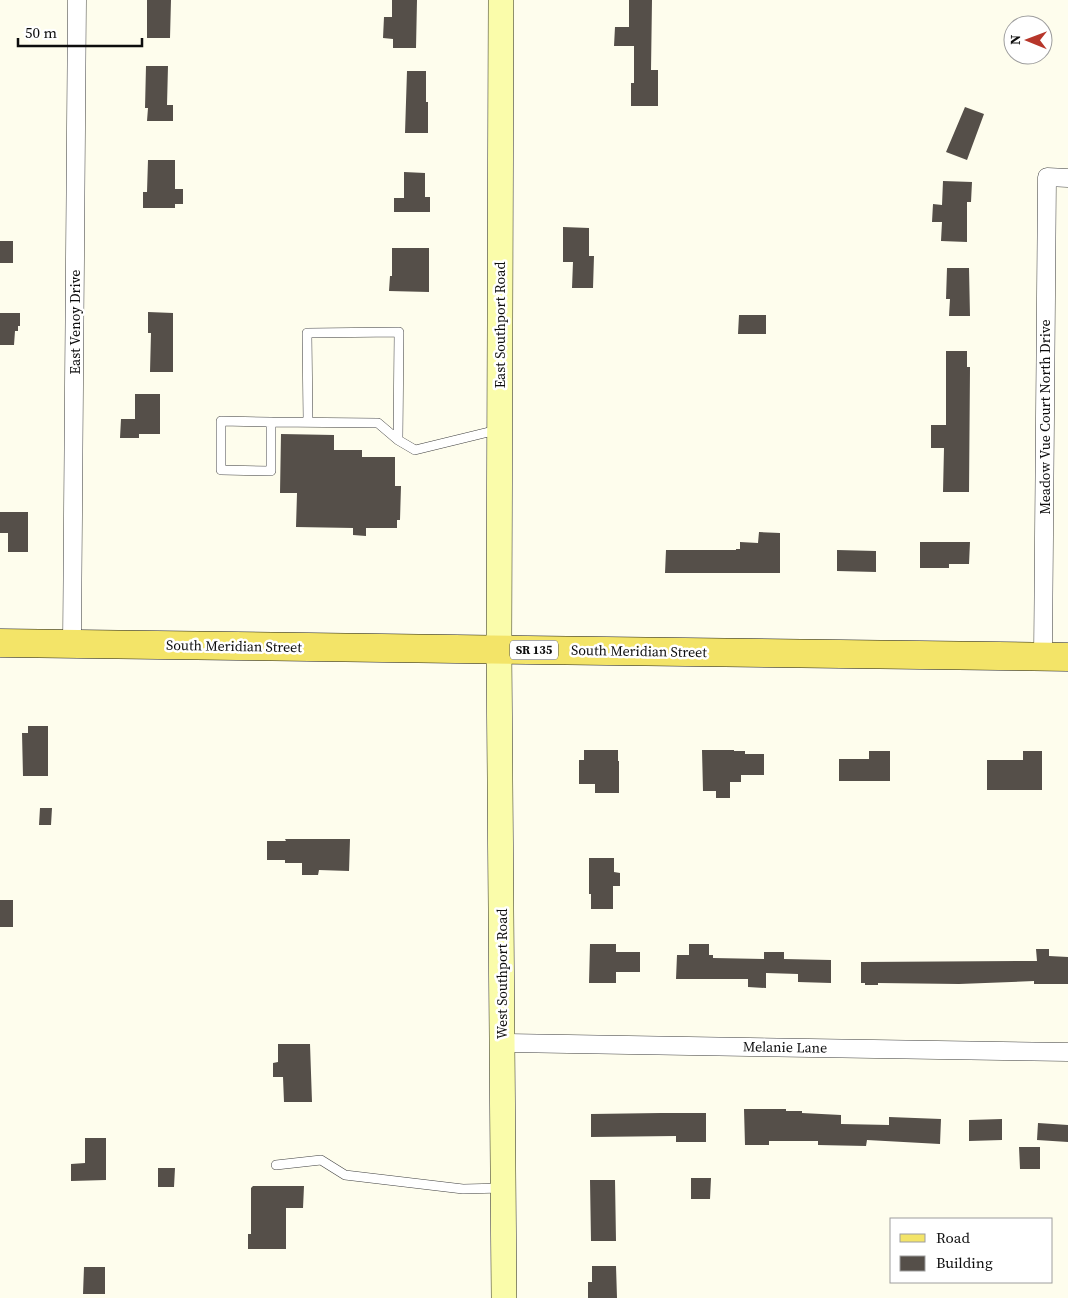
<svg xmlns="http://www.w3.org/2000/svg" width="1068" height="1298" viewBox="0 0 1068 1298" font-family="'Source Serif 4',serif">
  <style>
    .building { fill: #554f49 }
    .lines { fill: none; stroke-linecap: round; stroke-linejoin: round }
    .lane-casing { stroke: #404040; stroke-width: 10 }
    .street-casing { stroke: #404040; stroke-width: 19 }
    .secondary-casing { stroke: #2f2f2f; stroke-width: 26 }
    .primary-casing { stroke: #1e1e1e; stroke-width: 29 }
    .lane { stroke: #fff; stroke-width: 9 }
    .street { stroke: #fff; stroke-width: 18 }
    .secondary { stroke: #fafcaa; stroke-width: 25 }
    .primary { stroke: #f3e468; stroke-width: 28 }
    .labels { text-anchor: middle; stroke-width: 5; stroke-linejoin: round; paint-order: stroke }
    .shield { fill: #fff; stroke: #565656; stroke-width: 1 }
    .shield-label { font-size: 12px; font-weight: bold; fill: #0d0d0d }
    .street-label { font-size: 14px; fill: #0d0d0d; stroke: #fff }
  </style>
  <rect width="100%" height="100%" fill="#fefded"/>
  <path class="building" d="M 147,0 L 171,0 L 170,38 L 147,38 Z
    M 392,0 L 417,0 L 416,48 L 393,48 L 393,39 L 383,38 L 384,17 L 392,17 Z
    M 629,0 L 652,0 L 651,70 L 658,70 L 658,106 L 631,106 L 631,83 L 634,83 L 634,46 L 614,46 L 615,27 L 629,27 Z
    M 146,66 L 168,66 L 167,105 L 173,105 L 173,121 L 147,121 L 148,108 L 145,108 Z
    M 407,71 L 426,71 L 426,102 L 428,102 L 428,133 L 405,133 Z
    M 965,107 L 984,114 L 967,160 L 946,152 Z
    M 148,160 L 175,160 L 175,189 L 183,189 L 183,204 L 175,204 L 175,208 L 143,208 L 143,192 L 147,192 Z
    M 404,172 L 425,173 L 425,197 L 430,197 L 430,212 L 394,212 L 394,198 L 404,198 Z
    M 943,181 L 972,182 L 971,202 L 967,202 L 967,242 L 941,241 L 942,222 L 932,222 L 933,204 L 942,205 Z
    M 563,227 L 589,228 L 589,256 L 594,256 L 593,288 L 572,288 L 573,262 L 563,262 Z
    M 0,241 L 13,241 L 13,263 L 0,263 Z
    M 392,248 L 429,248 L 429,292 L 389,291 L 390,276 L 392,276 Z
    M 947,268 L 969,268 L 970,316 L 949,316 L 950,299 L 946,299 Z
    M 148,312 L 173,313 L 173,372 L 150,372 L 151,333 L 148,333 Z
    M 0,313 L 20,313 L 20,326 L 18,326 L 18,331 L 15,331 L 14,345 L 0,345 Z
    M 739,315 L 766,315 L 766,334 L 738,334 Z
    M 946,351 L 967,351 L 967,367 L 970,367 L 969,492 L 943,492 L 944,448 L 931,448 L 931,425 L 946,425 Z
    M 135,394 L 160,394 L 160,434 L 139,434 L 139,438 L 120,438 L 121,419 L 135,419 Z
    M 281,434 L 334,435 L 334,450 L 362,450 L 362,457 L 395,457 L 395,486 L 401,486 L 400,520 L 397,520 L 397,528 L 366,528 L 366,536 L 353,535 L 353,528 L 296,527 L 297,493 L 280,493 Z
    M 0,512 L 28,512 L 28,552 L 8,552 L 8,533 L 0,533 Z
    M 759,532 L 780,533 L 780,573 L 665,573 L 666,550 L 736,550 L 736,549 L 740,549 L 740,542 L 758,543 Z
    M 920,542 L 970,542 L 969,564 L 949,564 L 949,568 L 920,568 Z
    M 837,550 L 876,551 L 876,572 L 837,571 Z
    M 28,726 L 48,726 L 48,776 L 23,776 L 22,733 L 28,733 Z
    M 584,750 L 618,750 L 618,761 L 619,761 L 619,793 L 595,793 L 595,784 L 579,784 L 579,760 L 584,760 Z
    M 702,750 L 734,750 L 734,751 L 745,751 L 745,754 L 764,754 L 764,775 L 741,775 L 741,782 L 730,782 L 730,798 L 716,798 L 716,791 L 703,791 Z
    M 869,751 L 890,751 L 890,781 L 839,781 L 839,759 L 869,759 Z
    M 1023,751 L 1042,751 L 1042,790 L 987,790 L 987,760 L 1023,760 Z
    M 40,808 L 52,808 L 51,825 L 39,825 Z
    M 285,839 L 350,839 L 349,871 L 319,870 L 318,875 L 302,875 L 302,863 L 285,863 L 285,860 L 267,860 L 267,841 L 286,841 Z
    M 589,858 L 614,858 L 614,872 L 620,873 L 620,886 L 613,886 L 613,909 L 591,909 L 591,894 L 589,894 Z
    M 0,900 L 13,900 L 13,927 L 0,927 Z
    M 590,944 L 616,944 L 616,952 L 640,952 L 640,972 L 616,972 L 616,983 L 589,983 Z
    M 689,944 L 709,944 L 709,955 L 713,955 L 713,958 L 764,959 L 764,952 L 784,952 L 784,959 L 831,960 L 831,983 L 798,982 L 798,974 L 766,973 L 766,988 L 748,987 L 748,979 L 676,979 L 677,955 L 689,955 Z
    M 1036,949 L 1049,949 L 1049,956 L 1068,957 L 1068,984 L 1034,984 L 1034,981 L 959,984 L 878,983 L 878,985 L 865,985 L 865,983 L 861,983 L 861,962 L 1037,961 Z
    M 278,1044 L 310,1044 L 312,1102 L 284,1102 L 283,1077 L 273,1077 L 273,1063 L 278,1062 Z
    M 744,1109 L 786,1109 L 786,1111 L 802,1111 L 802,1113 L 841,1115 L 841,1124 L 889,1125 L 889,1117 L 941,1119 L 940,1144 L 867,1140 L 866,1146 L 818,1145 L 818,1141 L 769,1141 L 769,1145 L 745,1145 Z
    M 661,1113 L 706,1113 L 706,1142 L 676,1142 L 676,1136 L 591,1137 L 591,1114 Z
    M 1002,1119 L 1002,1140 L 969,1141 L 969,1120 Z
    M 1038,1123 L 1068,1125 L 1068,1142 L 1037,1140 Z
    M 85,1138 L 106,1138 L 106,1180 L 71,1181 L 71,1164 L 85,1163 Z
    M 1019,1147 L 1040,1147 L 1040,1169 L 1020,1169 Z
    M 158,1168 L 175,1168 L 174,1187 L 158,1187 Z
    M 691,1178 L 711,1178 L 710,1199 L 691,1199 Z
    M 590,1180 L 615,1180 L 616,1241 L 591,1241 Z
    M 253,1186 L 304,1186 L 303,1208 L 286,1208 L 286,1249 L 248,1249 L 248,1234 L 251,1234 L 251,1188 Z
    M 592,1266 L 616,1266 L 617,1298 L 588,1298 L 588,1282 L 592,1282 Z
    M 84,1267 L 105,1267 L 105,1294 L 83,1294 Z"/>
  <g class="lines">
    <defs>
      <path id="lane" d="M 271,422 L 221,421 L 221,470 L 271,471 L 271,422 L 378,423 L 398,440 L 415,450 L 497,430
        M 308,422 L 307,333 L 399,332 L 398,440
        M 276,1165 L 321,1160 L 345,1175 L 463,1189 L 503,1188"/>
      <path id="street" d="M 72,644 L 77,0
        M 1043,657 L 1047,177 L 1068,178
        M 502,1043 L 1068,1052"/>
      <path id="secondary" d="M 501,0 L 499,649 L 504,1298"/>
      <path id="primary" d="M 0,643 L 1068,657"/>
    </defs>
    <use href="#lane" class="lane-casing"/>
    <use href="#street" class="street-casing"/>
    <use href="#secondary" class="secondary-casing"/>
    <use href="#primary" class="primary-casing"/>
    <use href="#lane" class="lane"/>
    <use href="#street" class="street"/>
    <use href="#secondary" class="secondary"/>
    <use href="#primary" class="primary"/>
  </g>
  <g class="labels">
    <rect class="shield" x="510" y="640.5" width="48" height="19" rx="4"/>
    <g class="shield-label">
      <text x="534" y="654">SR 135</text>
    </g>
    <g class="street-label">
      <text transform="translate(75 322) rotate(-90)" y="5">East Venoy Drive</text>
      <text transform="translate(500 325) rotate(-90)" y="5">East Southport Road</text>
      <text transform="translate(1045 417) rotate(-90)" y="5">Meadow Vue Court North Drive</text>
      <text transform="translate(234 646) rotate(1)" y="5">South Meridian Street</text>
      <text transform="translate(639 651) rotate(1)" y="5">South Meridian Street</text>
      <text transform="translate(502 974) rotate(-90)" y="5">West Southport Road</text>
      <text transform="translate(785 1047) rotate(1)" y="5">Melanie Lane</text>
    </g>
  </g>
  <rect x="890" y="1218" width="162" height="65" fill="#ffffff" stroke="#9e9e9e"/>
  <rect x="900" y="1234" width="25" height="8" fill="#f3e468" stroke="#9e9e9e"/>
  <text x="936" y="1243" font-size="15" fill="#0d0d0d">Road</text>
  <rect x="900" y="1256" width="25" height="15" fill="#554f49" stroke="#9e9e9e"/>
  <text x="936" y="1268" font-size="15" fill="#0d0d0d">Building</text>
  <g transform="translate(1028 40) rotate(271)"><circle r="24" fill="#ffffff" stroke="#9e9e9e"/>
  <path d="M0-4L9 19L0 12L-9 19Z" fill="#b7362a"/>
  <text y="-8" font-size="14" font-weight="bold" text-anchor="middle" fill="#0d0d0d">N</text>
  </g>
  <path d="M18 38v8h124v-8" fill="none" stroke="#0d0d0d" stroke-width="2.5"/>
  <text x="25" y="38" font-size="15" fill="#0d0d0d" stroke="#ffffff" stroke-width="4" paint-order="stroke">50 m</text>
</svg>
